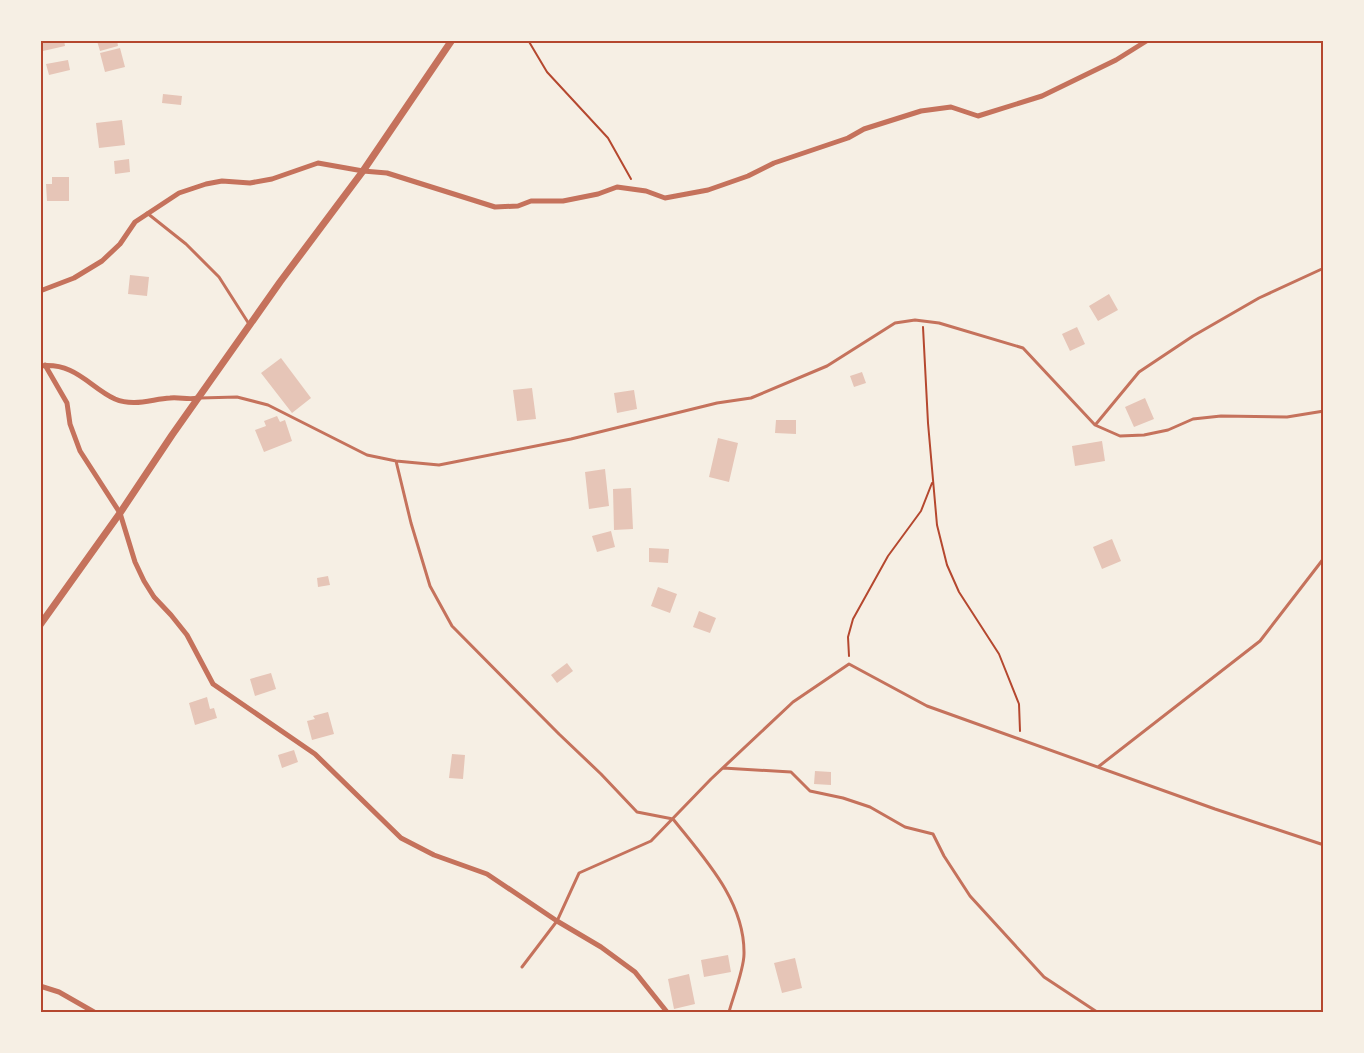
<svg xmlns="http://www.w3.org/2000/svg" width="1364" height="1053" viewBox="0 0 1364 1053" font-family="Mulish,sans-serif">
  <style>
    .building { fill: #e6c5b7 }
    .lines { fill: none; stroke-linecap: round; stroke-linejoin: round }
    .path { stroke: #b5482f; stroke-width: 2 }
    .service { stroke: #c5725c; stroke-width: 3 }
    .minor { stroke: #c5725c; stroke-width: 5 }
    .tertiary { stroke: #c5725c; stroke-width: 7 }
    .neatline { fill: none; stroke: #b5482f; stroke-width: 2 }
  </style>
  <rect width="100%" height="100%" fill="#f6efe4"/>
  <path class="building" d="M 64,40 L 65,46 L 43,51 L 41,41 Z
    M 117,40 L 118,46 L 100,51 L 97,41 Z
    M 120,48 L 125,67 L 105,72 L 100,53 Z
    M 68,60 L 70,70 L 49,75 L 46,64 Z
    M 163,94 L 182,96 L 181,105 L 162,103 Z
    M 122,120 L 125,145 L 99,148 L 96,123 Z
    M 129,159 L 130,172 L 115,174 L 114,161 Z
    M 52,177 L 69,177 L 69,201 L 47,201 L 46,184 L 52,184 Z
    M 130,275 L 149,277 L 147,296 L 128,294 Z
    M 1109,294 L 1118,310 L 1098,321 L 1089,306 Z
    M 1077,327 L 1085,344 L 1070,351 L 1062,334 Z
    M 281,358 L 311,398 L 292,413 L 261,373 Z
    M 862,372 L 866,383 L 854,387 L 850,376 Z
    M 532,388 L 536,419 L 517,421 L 513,390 Z
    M 634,390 L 637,409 L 617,413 L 614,393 Z
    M 1145,398 L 1154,419 L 1134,427 L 1125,407 Z
    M 277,416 L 280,422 L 285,420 L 292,441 L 264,452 L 255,430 L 266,426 L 264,421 Z
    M 776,420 L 796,420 L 796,434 L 775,433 Z
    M 718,438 L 738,443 L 729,482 L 709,477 Z
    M 1102,441 L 1105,461 L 1075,466 L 1072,446 Z
    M 605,469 L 609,506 L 589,509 L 585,472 Z
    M 631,488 L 633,529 L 614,530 L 613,489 Z
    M 611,531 L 615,547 L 597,552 L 592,536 Z
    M 1112,539 L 1121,561 L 1102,569 L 1093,547 Z
    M 649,548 L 669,549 L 668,563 L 649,562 Z
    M 328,576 L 330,585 L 318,587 L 317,578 Z
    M 658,587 L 677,594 L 670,613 L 651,606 Z
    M 699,611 L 716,618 L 710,633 L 693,627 Z
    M 567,663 L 573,671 L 557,683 L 551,675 Z
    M 271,673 L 276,689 L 255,696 L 250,679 Z
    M 207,697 L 210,709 L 214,708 L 217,718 L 195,725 L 189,703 Z
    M 328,712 L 334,734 L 312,740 L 307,721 L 315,719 L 313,716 Z
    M 294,750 L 298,762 L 282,768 L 278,755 Z
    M 452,754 L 465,755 L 463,779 L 449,778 Z
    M 815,771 L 831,772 L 831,785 L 814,784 Z
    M 728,955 L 731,972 L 704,977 L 701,960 Z
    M 795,958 L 802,988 L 782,993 L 774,963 Z
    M 689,974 L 695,1004 L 674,1009 L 668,979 Z"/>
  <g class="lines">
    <path class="path" d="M 528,40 L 547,72 L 608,138 L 631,179
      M 923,327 L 928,423 L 937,525 L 947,565 L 959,592 L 999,654 L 1019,704 L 1020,731
      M 849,656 L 848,637 L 853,619 L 888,556 L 921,511 L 932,483"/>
    <path class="service" d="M 147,213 L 186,244 L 219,277 L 249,324
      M 200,398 L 237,397 L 268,405 L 367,455 L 396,461 L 439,465 L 571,439 L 717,403 L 751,398 L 827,366 L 895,323 L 915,320 L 939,323 L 1023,348 L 1095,425 L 1120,436 L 1144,435 L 1168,430 L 1193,419 L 1221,416 L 1287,417 L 1324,411
      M 1096,424 L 1139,372 L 1193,336 L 1259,298 L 1324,268
      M 396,461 L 411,523 L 430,586 L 452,626 L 559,734 L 601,774 L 637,812 L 673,819 C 704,858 745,901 744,954 C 744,969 733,997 729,1012
      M 1098,767 L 1260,641 L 1324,558
      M 723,768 L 791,772 L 810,791 L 843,798 L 870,807 L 905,827 L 933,834 L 944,856 L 970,896 L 1044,977 L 1097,1012
      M 522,967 L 557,921 L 579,873 L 651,841 L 711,779 L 793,702 L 849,664 L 927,706 L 1215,809 L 1324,845"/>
    <path class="minor" d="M 40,291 L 74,278 L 102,261 L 120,244 L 135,222 L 179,193 L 206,184 L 222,181 L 250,183 L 272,179 L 318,163 L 363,171 L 387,173 L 495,207 L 518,206 L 531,201 L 563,201 L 598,194 L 617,187 L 646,191 L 665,198 L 708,190 L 748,176 L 774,163 L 848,138 L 864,129 L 921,111 L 951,107 L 978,116 L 1042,96 L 1116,60 L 1148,40
      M 45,365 L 67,403 L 70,424 L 80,451 L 120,513 L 135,562 L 144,581 L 154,597 L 171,615 L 187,635 L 213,684 L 315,754 L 401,838 L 434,855 L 487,874 L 557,921 L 601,947 L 635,972 L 667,1012
      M 40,366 C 76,362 89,387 115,399 C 134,407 152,399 170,398 C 180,397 188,400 198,398
      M 40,986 L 59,992 L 94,1012"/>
    <path class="tertiary" d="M 40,625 L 120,513 L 172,435 L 280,282 L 363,171 L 452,40"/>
  </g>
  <rect width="1364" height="1053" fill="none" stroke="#f6efe4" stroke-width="84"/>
  <rect x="42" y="42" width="1280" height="969" class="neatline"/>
</svg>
